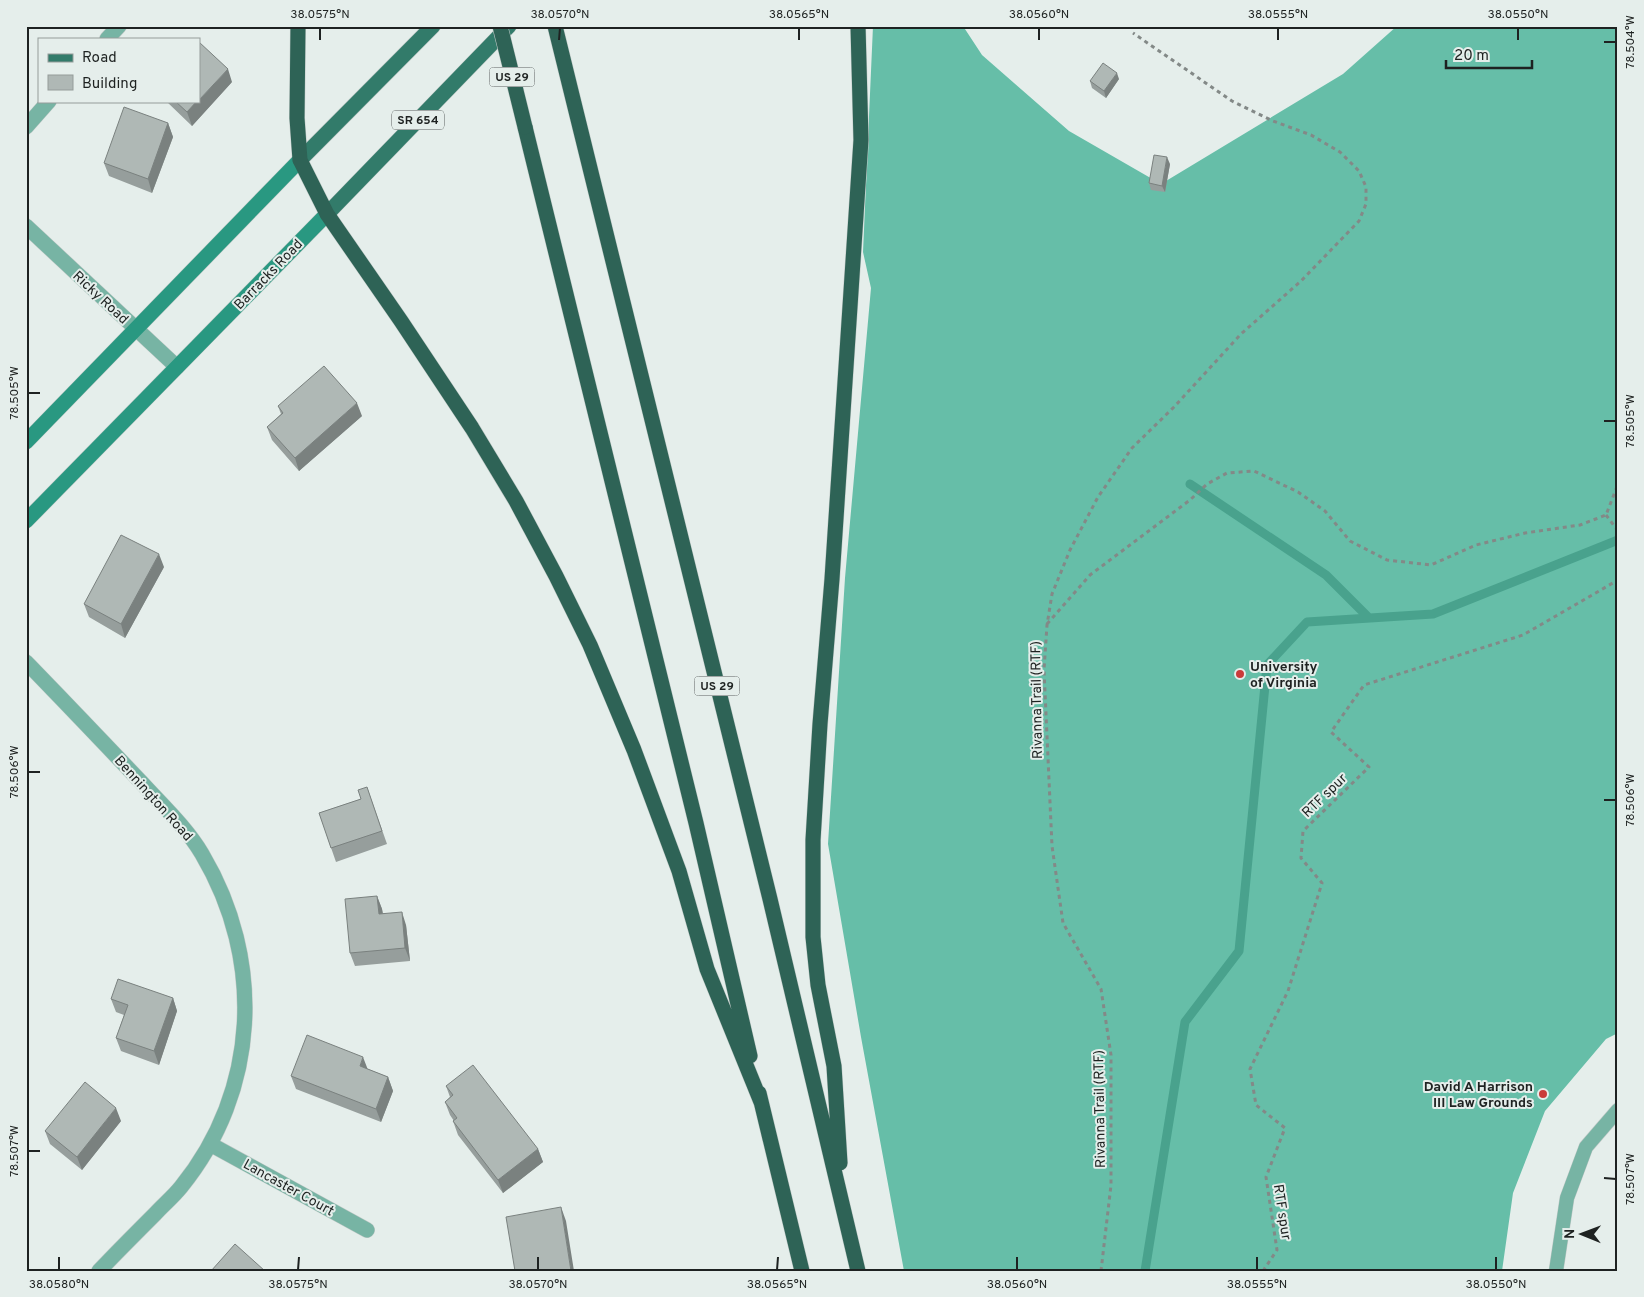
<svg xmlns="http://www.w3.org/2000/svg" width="1644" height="1297" viewBox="0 0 1644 1297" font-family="Overpass,sans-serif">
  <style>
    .forest { fill: #66bea8 }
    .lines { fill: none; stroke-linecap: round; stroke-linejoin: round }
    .stream { stroke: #49a28d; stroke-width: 9 }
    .lane-casing { stroke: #c1c9c7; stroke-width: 15 }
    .street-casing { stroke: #c1c9c7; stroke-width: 16 }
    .secondary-casing { stroke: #c1c9c7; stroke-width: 16 }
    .primary-casing { stroke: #c1c9c7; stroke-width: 16 }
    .highway-casing { stroke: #c1c9c7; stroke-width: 16 }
    .path { stroke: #838987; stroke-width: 3; stroke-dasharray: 4 4; stroke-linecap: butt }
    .lane { stroke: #77b4a4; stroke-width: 14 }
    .street { stroke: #77b4a4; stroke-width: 15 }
    .secondary { stroke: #299881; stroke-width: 15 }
    .primary { stroke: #327b6a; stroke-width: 15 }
    .highway { stroke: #2e6356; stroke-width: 15 }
    .highway-bridge-casing { stroke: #c1c9c7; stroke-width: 16; stroke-linecap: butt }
    .highway-bridge { stroke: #2e6356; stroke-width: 15 }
    .wall { fill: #969e9c }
    .shaded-wall { fill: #7a817f }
    .building { fill: #afb8b5; stroke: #7a817f }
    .ticks { fill: none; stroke: #1e2221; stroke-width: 2 }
    .poi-dot { fill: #ca3b3a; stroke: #e5eeeb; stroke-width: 2 }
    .labels { text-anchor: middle; stroke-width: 4; stroke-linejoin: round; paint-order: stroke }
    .shield { fill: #e5eeeb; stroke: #5a5f5e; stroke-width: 1 }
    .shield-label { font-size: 12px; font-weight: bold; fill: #1e2221 }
    .street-label { font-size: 14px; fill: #1e2221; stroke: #e5eeeb }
    .poi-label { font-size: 14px; font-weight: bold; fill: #1e2221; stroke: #e5eeeb; text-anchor: start }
    .neatline { fill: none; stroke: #1e2221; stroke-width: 2 }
    .ticks-label { font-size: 12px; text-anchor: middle; fill: #1e2221 }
  </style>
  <rect width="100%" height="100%" fill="#e5eeeb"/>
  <path class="forest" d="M 873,26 L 963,26 L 982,55 L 1069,131 L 1161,184 L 1343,74 L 1397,26 L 1618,26 L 1618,1033 L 1606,1039 L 1545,1111 L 1513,1193 L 1502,1271 L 904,1271 L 861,1037 L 828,844 L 845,578 L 871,288 L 863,252 Z"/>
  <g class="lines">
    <path class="stream" d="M 1190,484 L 1326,575 L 1369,618
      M 1145,1271 L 1185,1022 L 1239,951 L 1267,665 L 1307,622 L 1433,614 L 1618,540"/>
    <defs>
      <path id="lane" d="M 1556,1271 L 1567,1198 L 1586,1147 L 1618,1110"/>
      <path id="street" d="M 107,39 L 119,26
        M 26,127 L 49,101
        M 26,226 L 177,367
        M 26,662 C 65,702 103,742 141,782 C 162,805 186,827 202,854 C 265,960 259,1091 181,1187 C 173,1197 163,1205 155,1214 C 136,1233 117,1252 99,1271
        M 210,1144 L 367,1230"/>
      <path id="secondary" d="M 26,442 L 300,160
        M 26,521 L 327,214"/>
      <path id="primary" d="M 300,160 L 433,26
        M 327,214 L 509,26"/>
      <path id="highway" d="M 298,26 L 297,118 L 300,160 L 327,214 L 401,321 L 472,428 L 516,501 L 556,576 L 590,645 L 634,750 L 679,871 L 707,969 L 761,1102
        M 555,26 L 770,899 L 858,1271
        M 525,127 L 696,823 L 750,1056
        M 759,1093 L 802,1271
        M 840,1163 L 834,1066 L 818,985 L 813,937 L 813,840 L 820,724 L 832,579 L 861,140 L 858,26"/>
    </defs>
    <use href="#lane" class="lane-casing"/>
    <use href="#street" class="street-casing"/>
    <use href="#secondary" class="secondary-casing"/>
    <use href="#primary" class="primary-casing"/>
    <use href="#highway" class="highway-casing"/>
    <path class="path" d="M 1606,515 L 1618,531
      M 1047,624 L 1090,575 L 1190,500 L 1207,484 L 1227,473 L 1254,471 L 1298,492 L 1325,511 L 1350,541 L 1387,560 L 1431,565 L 1476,545 L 1525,533 L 1580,525 L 1606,515 L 1618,484
      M 1101,1271 L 1111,1185 L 1111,1055 L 1101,989 L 1063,923 L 1052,846 L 1044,670 L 1047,625 L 1052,594 L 1070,550 L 1098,497 L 1132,448 L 1174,407 L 1241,334 L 1301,281 L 1359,221 L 1366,204 L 1366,187 L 1359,171 L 1340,152 L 1311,135 L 1273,121 L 1232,101 L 1133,33
      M 1263,1271 L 1277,1250 L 1266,1177 L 1285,1128 L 1256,1105 L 1250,1069 L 1288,991 L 1322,883 L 1301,858 L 1303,831 L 1369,767 L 1331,732 L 1364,685 L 1523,635 L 1618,580"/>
    <use href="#lane" class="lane"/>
    <use href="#street" class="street"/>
    <use href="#secondary" class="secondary"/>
    <use href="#primary" class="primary"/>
    <use href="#highway" class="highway"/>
    <defs>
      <path id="highway-bridge" d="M 500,26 L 525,127"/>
    </defs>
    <use href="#highway-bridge" class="highway-bridge-casing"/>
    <use href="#highway-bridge" class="highway-bridge"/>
  </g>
  <path class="wall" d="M 1119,79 L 1106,98 L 1092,88 L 1090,81 Z
    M 232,82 L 192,126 L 166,101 L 199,101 Z
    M 168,123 L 173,137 L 152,193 L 109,176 L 104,163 Z
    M 1170,164 L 1165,192 L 1151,190 L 1149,183 Z
    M 278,406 L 362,416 L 299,471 L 272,440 L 267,427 L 281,414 Z
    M 164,567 L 125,638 L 89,617 L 84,604 Z
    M 367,787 L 387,844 L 336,862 L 319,813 L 361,799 Z
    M 377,896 L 382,909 L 383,913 L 406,925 L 410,961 L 355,966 L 350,953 Z
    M 173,998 L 177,1011 L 159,1065 L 121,1051 L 116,1038 L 124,1015 L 116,1012 L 111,999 Z
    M 368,1069 L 388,1077 L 393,1091 L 381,1122 L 296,1089 L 291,1076 Z
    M 446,1086 L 538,1149 L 543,1162 L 503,1193 L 458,1135 L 453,1121 L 454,1121 L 450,1115 L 445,1102 L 450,1097 Z
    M 121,1121 L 82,1170 L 50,1144 L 45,1131 Z"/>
  <path class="shaded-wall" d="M 228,69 L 232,82 L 192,126 L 187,112 L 197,101 L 199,101 L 199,100 Z
    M 1117,73 L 1119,79 L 1106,98 L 1104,91 Z
    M 168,123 L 173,137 L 152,193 L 148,179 Z
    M 1167,157 L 1170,164 L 1165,192 L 1162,186 Z
    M 357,403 L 362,416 L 299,471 L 295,458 Z
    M 159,554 L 164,567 L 125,638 L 121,624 Z
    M 377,896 L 382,909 L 384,927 L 379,914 Z
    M 402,912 L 406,925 L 410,961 L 405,948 Z
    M 173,998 L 177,1011 L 159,1065 L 154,1051 Z
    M 363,1057 L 368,1070 L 360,1066 Z
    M 388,1077 L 393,1091 L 381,1122 L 376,1109 Z
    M 116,1108 L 121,1121 L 82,1170 L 77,1157 Z
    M 538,1149 L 543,1162 L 503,1193 L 498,1180 Z
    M 561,1207 L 566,1221 L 574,1271 L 571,1271 Z"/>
  <path class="building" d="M 199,42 L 228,69 L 199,100 Z
    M 1103,63 L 1117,73 L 1104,91 L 1090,81 Z
    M 175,101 L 197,101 L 187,112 Z
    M 124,107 L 168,123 L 148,179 L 104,163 Z
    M 1154,155 L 1167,157 L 1162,186 L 1149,183 Z
    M 324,366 L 357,403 L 295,458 L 267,427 L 283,413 L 278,406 Z
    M 121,535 L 159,554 L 121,624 L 84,604 Z
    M 367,787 L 382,831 L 331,848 L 319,813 L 361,799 L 358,790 Z
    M 377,896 L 379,914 L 402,912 L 405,948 L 350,953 L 345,899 Z
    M 118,979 L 173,998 L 154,1051 L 116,1038 L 128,1005 L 111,999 Z
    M 307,1035 L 363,1057 L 360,1066 L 388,1077 L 376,1109 L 291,1076 Z
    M 473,1065 L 538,1149 L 498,1180 L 453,1121 L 457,1118 L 445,1102 L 453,1095 L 446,1086 Z
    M 85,1082 L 116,1108 L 77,1157 L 45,1131 Z
    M 561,1207 L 571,1271 L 515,1271 L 506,1217 Z
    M 235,1244 L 265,1271 L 211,1271 Z"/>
  <path class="ticks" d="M 320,40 L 320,28M 559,40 L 560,28M 799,40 L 799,28M 1039,40 L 1039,28M 1278,40 L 1278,28M 1518,40 L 1518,28M 1604,42 L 1616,42M 28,393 L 40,393M 1604,421 L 1616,421M 28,772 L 40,772M 1604,800 L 1616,800M 28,1151 L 40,1151M 1604,1178 L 1616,1179M 59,1270 L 59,1257M 298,1270 L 299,1257M 538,1270 L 538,1257M 777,1270 L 778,1257M 1017,1270 L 1017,1257M 1257,1270 L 1257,1257M 1496,1270 L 1496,1257"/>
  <g class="poi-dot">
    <circle cx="1240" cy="674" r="5"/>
    <circle cx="1543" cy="1094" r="5"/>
  </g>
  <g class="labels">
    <g class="shield">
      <rect x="489.5" y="67.5" width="45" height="19" rx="4"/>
      <rect x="392" y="110.5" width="52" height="19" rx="4"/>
      <rect x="694.5" y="676.5" width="45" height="19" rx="4"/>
    </g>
    <g class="shield-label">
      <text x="512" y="81">US 29</text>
      <text x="418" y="124">SR 654</text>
      <text x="717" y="690">US 29</text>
    </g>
    <g class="street-label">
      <text transform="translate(268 274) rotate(-46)" y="5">Barracks Road</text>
      <text transform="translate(101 297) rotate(43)" y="5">Ricky Road</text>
      <text transform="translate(1036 700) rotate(-91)" y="5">Rivanna Trail (RTF)</text>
      <text transform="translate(1324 795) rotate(-44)" y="5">RTF spur</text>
      <text transform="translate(154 798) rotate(48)" y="5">Bennington Road</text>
      <text transform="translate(1099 1109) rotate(-91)" y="5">Rivanna Trail (RTF)</text>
      <text transform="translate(289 1187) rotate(29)" y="5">Lancaster Court</text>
      <text transform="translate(1283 1212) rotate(81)" y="5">RTF spur</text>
    </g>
    <g class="poi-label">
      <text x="1250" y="671">University<tspan x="1250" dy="16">of Virginia</tspan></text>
      <text x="1533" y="1091" text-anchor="end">David A Harrison<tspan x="1533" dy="16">III Law Grounds</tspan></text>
    </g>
  </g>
  <rect width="1644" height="1297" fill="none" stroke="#e5eeeb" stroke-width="55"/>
  <rect x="38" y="38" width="162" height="65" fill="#e5eeeb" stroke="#959c9a"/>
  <rect x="48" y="54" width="25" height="8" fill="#327b6a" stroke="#959c9a"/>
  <text x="82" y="62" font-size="15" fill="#1e2221">Road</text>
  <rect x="48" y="75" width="25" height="15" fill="#afb8b5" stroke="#959c9a"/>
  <text x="82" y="88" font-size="15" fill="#1e2221">Building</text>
  <g transform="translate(1582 1234) rotate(271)" stroke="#e5eeeb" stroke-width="4" paint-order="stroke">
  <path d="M0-4L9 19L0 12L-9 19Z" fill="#1e2221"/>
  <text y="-8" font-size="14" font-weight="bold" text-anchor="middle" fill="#1e2221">N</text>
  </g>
  <path d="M1446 60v8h86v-8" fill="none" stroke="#1e2221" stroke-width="2.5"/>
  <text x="1454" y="60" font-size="15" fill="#1e2221" stroke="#e5eeeb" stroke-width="4" paint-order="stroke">20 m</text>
  <rect x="28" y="28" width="1588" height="1242" class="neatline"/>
  <g class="ticks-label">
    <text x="320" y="18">38.0575°N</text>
    <text x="560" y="18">38.0570°N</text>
    <text x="799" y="18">38.0565°N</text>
    <text x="1039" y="18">38.0560°N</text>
    <text x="1278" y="18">38.0555°N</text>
    <text x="1518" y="18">38.0550°N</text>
    <text transform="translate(1630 42) rotate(-90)" y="4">78.504°W</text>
    <text transform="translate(14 393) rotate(-90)" y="4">78.505°W</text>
    <text transform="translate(1630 421) rotate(-90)" y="4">78.505°W</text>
    <text transform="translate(14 772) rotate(-90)" y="4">78.506°W</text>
    <text transform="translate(1630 800) rotate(-90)" y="4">78.506°W</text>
    <text transform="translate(14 1151) rotate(-90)" y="4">78.507°W</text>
    <text transform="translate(1630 1179) rotate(-90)" y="4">78.507°W</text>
    <text x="59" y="1288">38.0580°N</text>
    <text x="298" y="1288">38.0575°N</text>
    <text x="538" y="1288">38.0570°N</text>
    <text x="777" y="1288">38.0565°N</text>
    <text x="1017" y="1288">38.0560°N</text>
    <text x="1257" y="1288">38.0555°N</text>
    <text x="1496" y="1288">38.0550°N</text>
  </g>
</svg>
